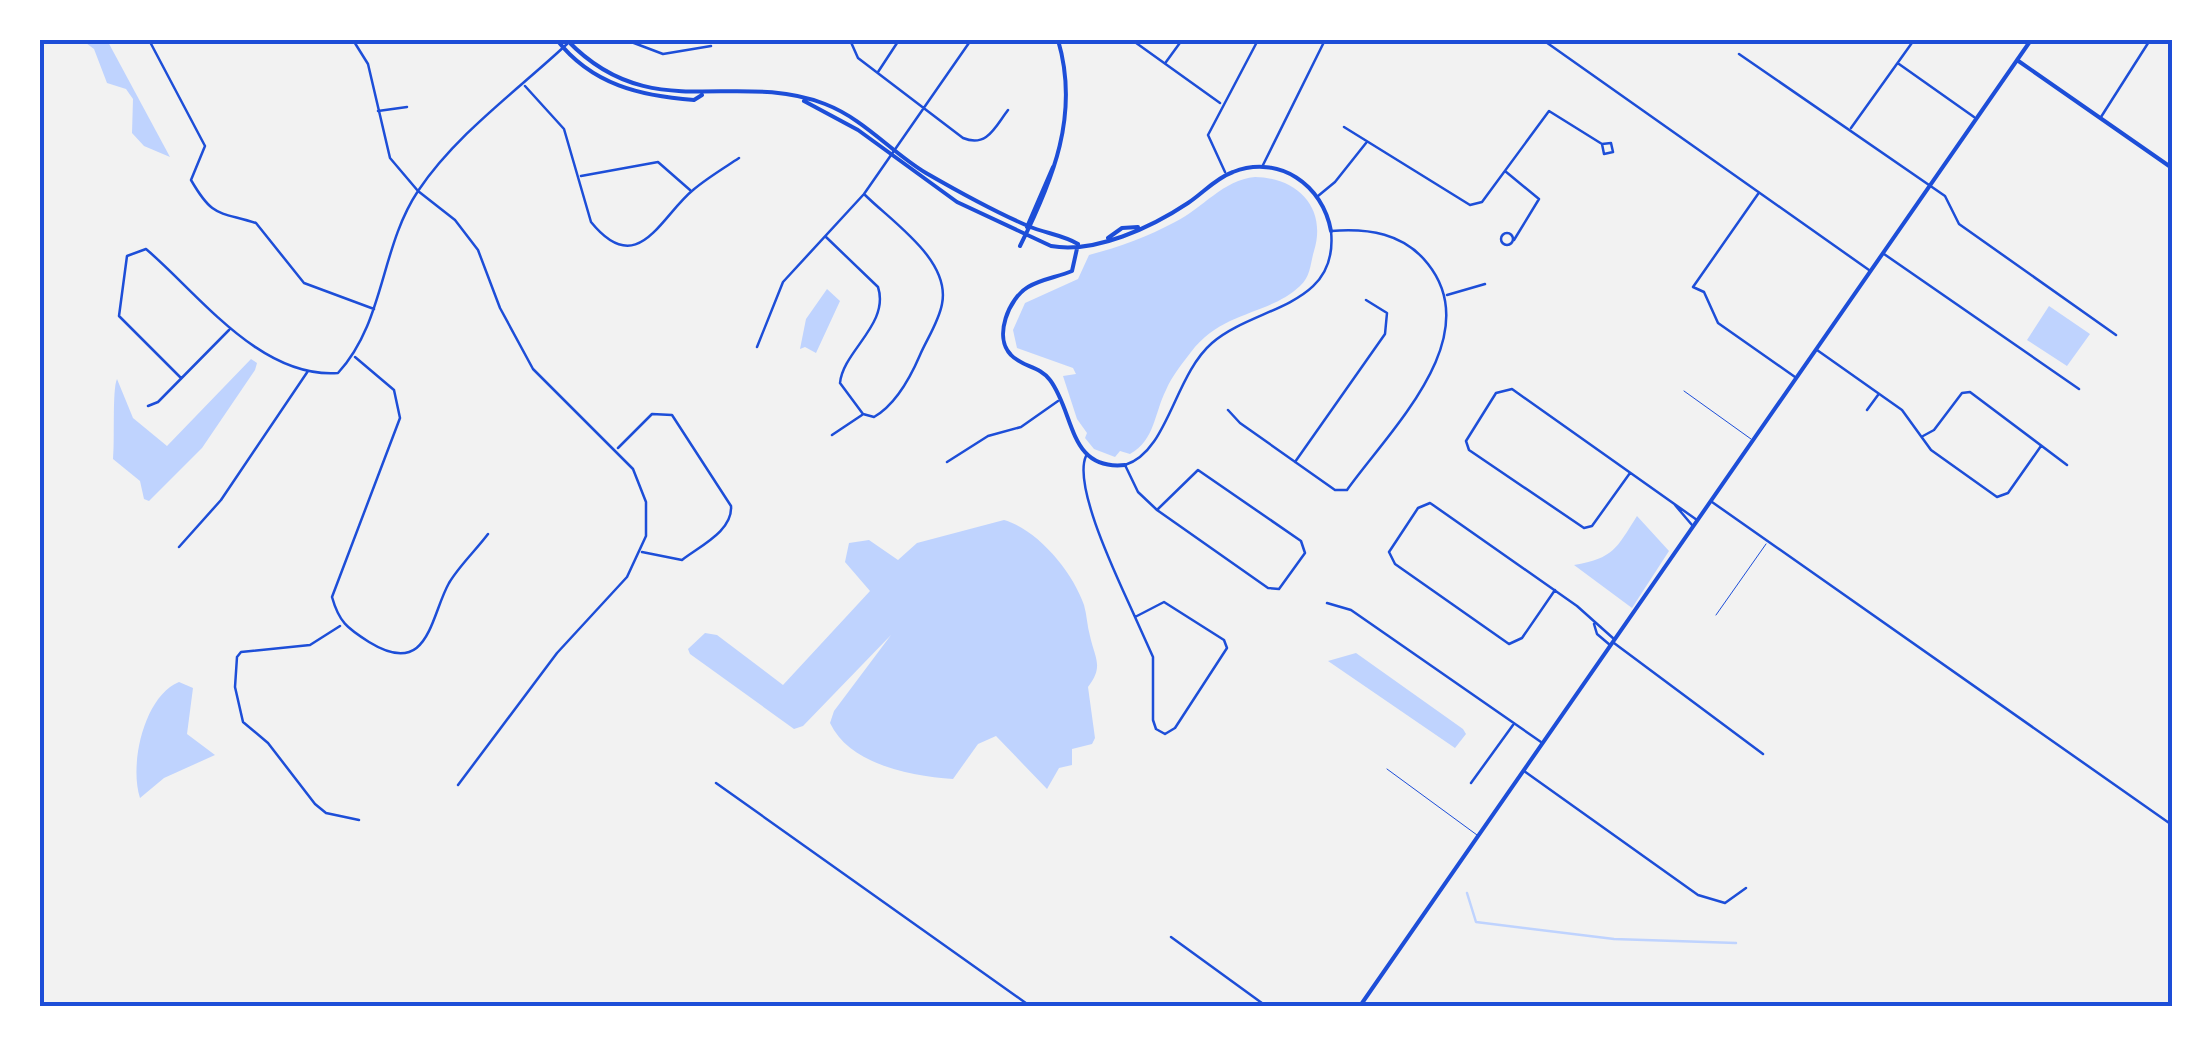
<svg xmlns="http://www.w3.org/2000/svg" width="2212" height="1046" viewBox="0 0 2212 1046" font-family="'Asap Condensed',sans-serif">
  <style>
    .water { fill: #bfd3fe }
    .lines { fill: none; stroke-linecap: round; stroke-linejoin: round }
    .stream { stroke: #bfd3fe; stroke-width: 2.5 }
    .service { stroke: #1d4ed8; stroke-width: 1 }
    .minor { stroke: #1d4ed8; stroke-width: 2.5 }
    .tertiary { stroke: #1d4ed8; stroke-width: 4 }
    .neatline { fill: none; stroke: #1d4ed8; stroke-width: 4 }
  </style>
  <rect width="100%" height="100%" fill="#f2f2f2"/>
  <path class="water" d="M 82,40 L 107,40 L 170,157 L 144,146 L 132,133 L 133,99 L 126,89 L 107,83 L 94,49 Z
    M 1255,177 C 1299,178 1327,209 1314,251 C 1310,264 1311,276 1300,286 C 1268,316 1223,310 1191,352 C 1182,364 1172,376 1166,390 C 1154,414 1155,440 1130,454 L 1120,451 L 1115,457 L 1094,449 L 1085,438 L 1087,433 L 1077,419 L 1063,376 L 1076,374 L 1073,368 L 1017,348 L 1013,330 L 1025,303 L 1078,279 L 1089,255 C 1120,247 1149,236 1175,222 C 1203,208 1223,180 1255,177 Z
    M 827,289 L 840,301 L 816,353 L 805,347 L 800,349 L 806,319 Z
    M 2049,306 L 2090,334 L 2067,366 L 2027,340 Z
    M 251,359 L 257,363 L 255,370 L 202,448 L 149,501 L 144,499 L 140,481 L 113,459 C 115,441 112,390 117,379 L 133,418 L 167,446 Z
    M 1637,516 L 1669,551 L 1632,608 L 1574,565 C 1614,558 1616,549 1637,516 Z
    M 1004,520 C 1037,529 1073,572 1084,605 C 1087,615 1087,626 1090,636 C 1095,659 1104,666 1088,687 L 1095,738 L 1092,744 L 1072,749 L 1072,765 L 1059,768 L 1047,789 L 996,736 L 978,744 L 953,779 C 911,776 850,765 830,723 L 834,711 L 891,635 L 803,726 L 794,729 L 690,654 L 688,649 L 705,633 L 717,635 L 783,685 L 870,591 L 845,562 L 849,543 L 869,540 L 898,560 L 917,543 Z
    M 1356,653 L 1463,729 L 1466,734 L 1455,748 L 1328,661 Z
    M 179,682 L 193,688 L 187,734 L 215,755 L 164,778 L 140,798 C 129,765 144,696 179,682 Z"/>
  <g class="lines">
    <path class="stream" d="M 1467,893 L 1476,922 L 1614,939 L 1736,943"/>
    <path class="service" d="M 1684,391 L 1751,439
      M 1716,615 L 1766,544
      M 1387,769 L 1477,835"/>
    <path class="minor" d="M 149,40 L 205,146 L 191,180 C 213,218 218,211 256,223 L 304,283 L 374,309
      M 353,40 L 368,64 L 390,158 L 418,191 L 455,220 L 478,250 L 500,308 L 533,369 L 633,469 L 646,502 L 646,536 L 627,577 L 557,653 L 458,785
      M 626,40 L 663,54 L 711,46
      M 850,40 L 858,58 L 963,138 C 987,148 995,127 1008,110
      M 1132,40 L 1220,103
      M 1543,40 L 1869,270
      M 1739,54 L 1945,196 L 1959,224 L 2116,335
      M 1166,62 L 1182,40
      M 1899,64 L 1974,117
      M 878,72 L 899,40
      M 525,86 L 564,129 L 591,222 C 638,280 660,217 693,190 C 707,178 724,168 739,158
      M 378,111 L 407,107
      M 2101,117 L 2150,40
      M 1344,127 L 1470,205 L 1482,202 L 1549,111 L 1602,144 L 1611,143 L 1613,152 L 1604,154 L 1602,144
      M 1851,128 L 1914,40
      M 1263,165 L 1325,40
      M 1505,171 L 1539,199 L 1514,240
      M 1225,172 L 1208,135 L 1258,40
      M 581,176 L 658,162 L 690,190
      M 1758,194 L 1693,287 L 1704,292 L 1718,323 L 1795,377
      M 1318,196 L 1335,182 L 1366,143
      M1501 239a6 6 0 1 1 12 0a6 6 0 1 1-12 0Z
      M 826,237 L 878,287 C 890,324 843,351 840,383 L 863,414 L 874,417 C 895,405 911,376 920,355 C 927,339 939,321 942,304 C 951,260 892,222 864,194
      M 1884,254 L 2079,389
      M 1447,295 L 1485,284
      M 757,347 L 783,282 L 864,194 L 971,40
      M 1817,350 L 1902,410 L 1931,450 L 1997,497 L 2008,493 L 2041,446
      M 355,357 L 394,390 L 400,418 L 332,597 C 339,622 347,628 369,642 C 429,679 430,617 449,583 C 459,566 476,550 488,534
      M 181,378 L 119,316 L 127,256 L 146,249 C 198,293 260,379 338,373 C 385,322 380,248 418,191 C 456,134 518,90 567,44
      M 148,406 L 158,402 L 229,330
      M 1867,410 L 1878,395
      M 832,435 L 862,415
      M 1923,436 L 1934,430 L 1962,393 L 1970,392 L 2067,465
      M 618,448 L 652,414 L 672,415 L 731,506 C 733,531 700,546 682,560 L 642,552
      M 1086,456 C 1072,487 1121,585 1135,617
      M 947,462 L 988,436 L 1021,427 L 1058,401
      M 1295,462 L 1385,334 L 1387,313 L 1366,300
      M 1198,470 L 1301,541 L 1305,553 L 1279,589 L 1268,588 L 1157,510 Z
      M 1630,473 L 1592,526 L 1584,528 L 1469,450 L 1466,441 L 1496,393 L 1512,389 L 1697,520
      M 1712,502 L 2172,825
      M 1675,505 L 1692,525
      M 1157,510 L 1138,492 L 1125,465 C 1168,452 1174,376 1212,343 C 1256,305 1339,308 1331,231 C 1368,228 1404,233 1428,264 C 1487,338 1389,431 1347,490 L 1335,490 L 1240,423 L 1228,410
      M 179,547 L 221,500 L 308,371
      M 1555,590 L 1522,638 L 1509,644 L 1395,564 L 1389,552 L 1418,508 L 1430,503 L 1433,505 L 1577,606 L 1614,639
      M 1164,602 L 1224,640 L 1227,648 L 1175,728 L 1165,734 L 1156,729 L 1153,720 L 1153,657 L 1135,617 Z
      M 1327,603 L 1351,610 L 1541,742
      M 1594,624 L 1597,634 L 1610,645
      M 340,626 L 310,645 L 241,652 L 237,657 L 235,687 L 243,722 L 268,743 L 315,804 L 326,813 L 359,820
      M 1614,643 L 1763,754
      M 1524,771 L 1698,895 L 1725,903 L 1746,888
      M 716,783 L 1030,1006
      M 1471,783 L 1513,725
      M 1171,937 L 1266,1006"/>
    <path class="tertiary" d="M 557,40 C 592,85 641,96 694,100 L 702,95
      M 567,40 C 650,127 733,69 825,104 C 864,119 891,152 926,173 C 959,192 993,211 1028,226 C 1044,233 1063,235 1078,244
      M 2017,60 L 2172,168
      M 804,101 L 858,130 L 957,202 L 1051,246 C 1095,254 1152,227 1188,203 C 1203,193 1216,178 1233,172 C 1279,154 1323,185 1331,231
      M 1027,227 L 1053,167
      M 1108,238 L 1122,228 L 1138,227
      M 1078,244 L 1072,271 C 1058,277 1041,279 1028,287 C 1009,298 993,337 1011,355 C 1022,367 1040,366 1050,380 C 1075,413 1068,471 1125,465
      M 1020,246 C 1053,180 1080,114 1058,40
      M 1360,1006 L 2031,40"/>
  </g>
  <rect width="2212" height="1046" fill="none" stroke="#ffffff" stroke-width="85"/>
  <rect x="42" y="42" width="2128" height="962" class="neatline"/>
</svg>
